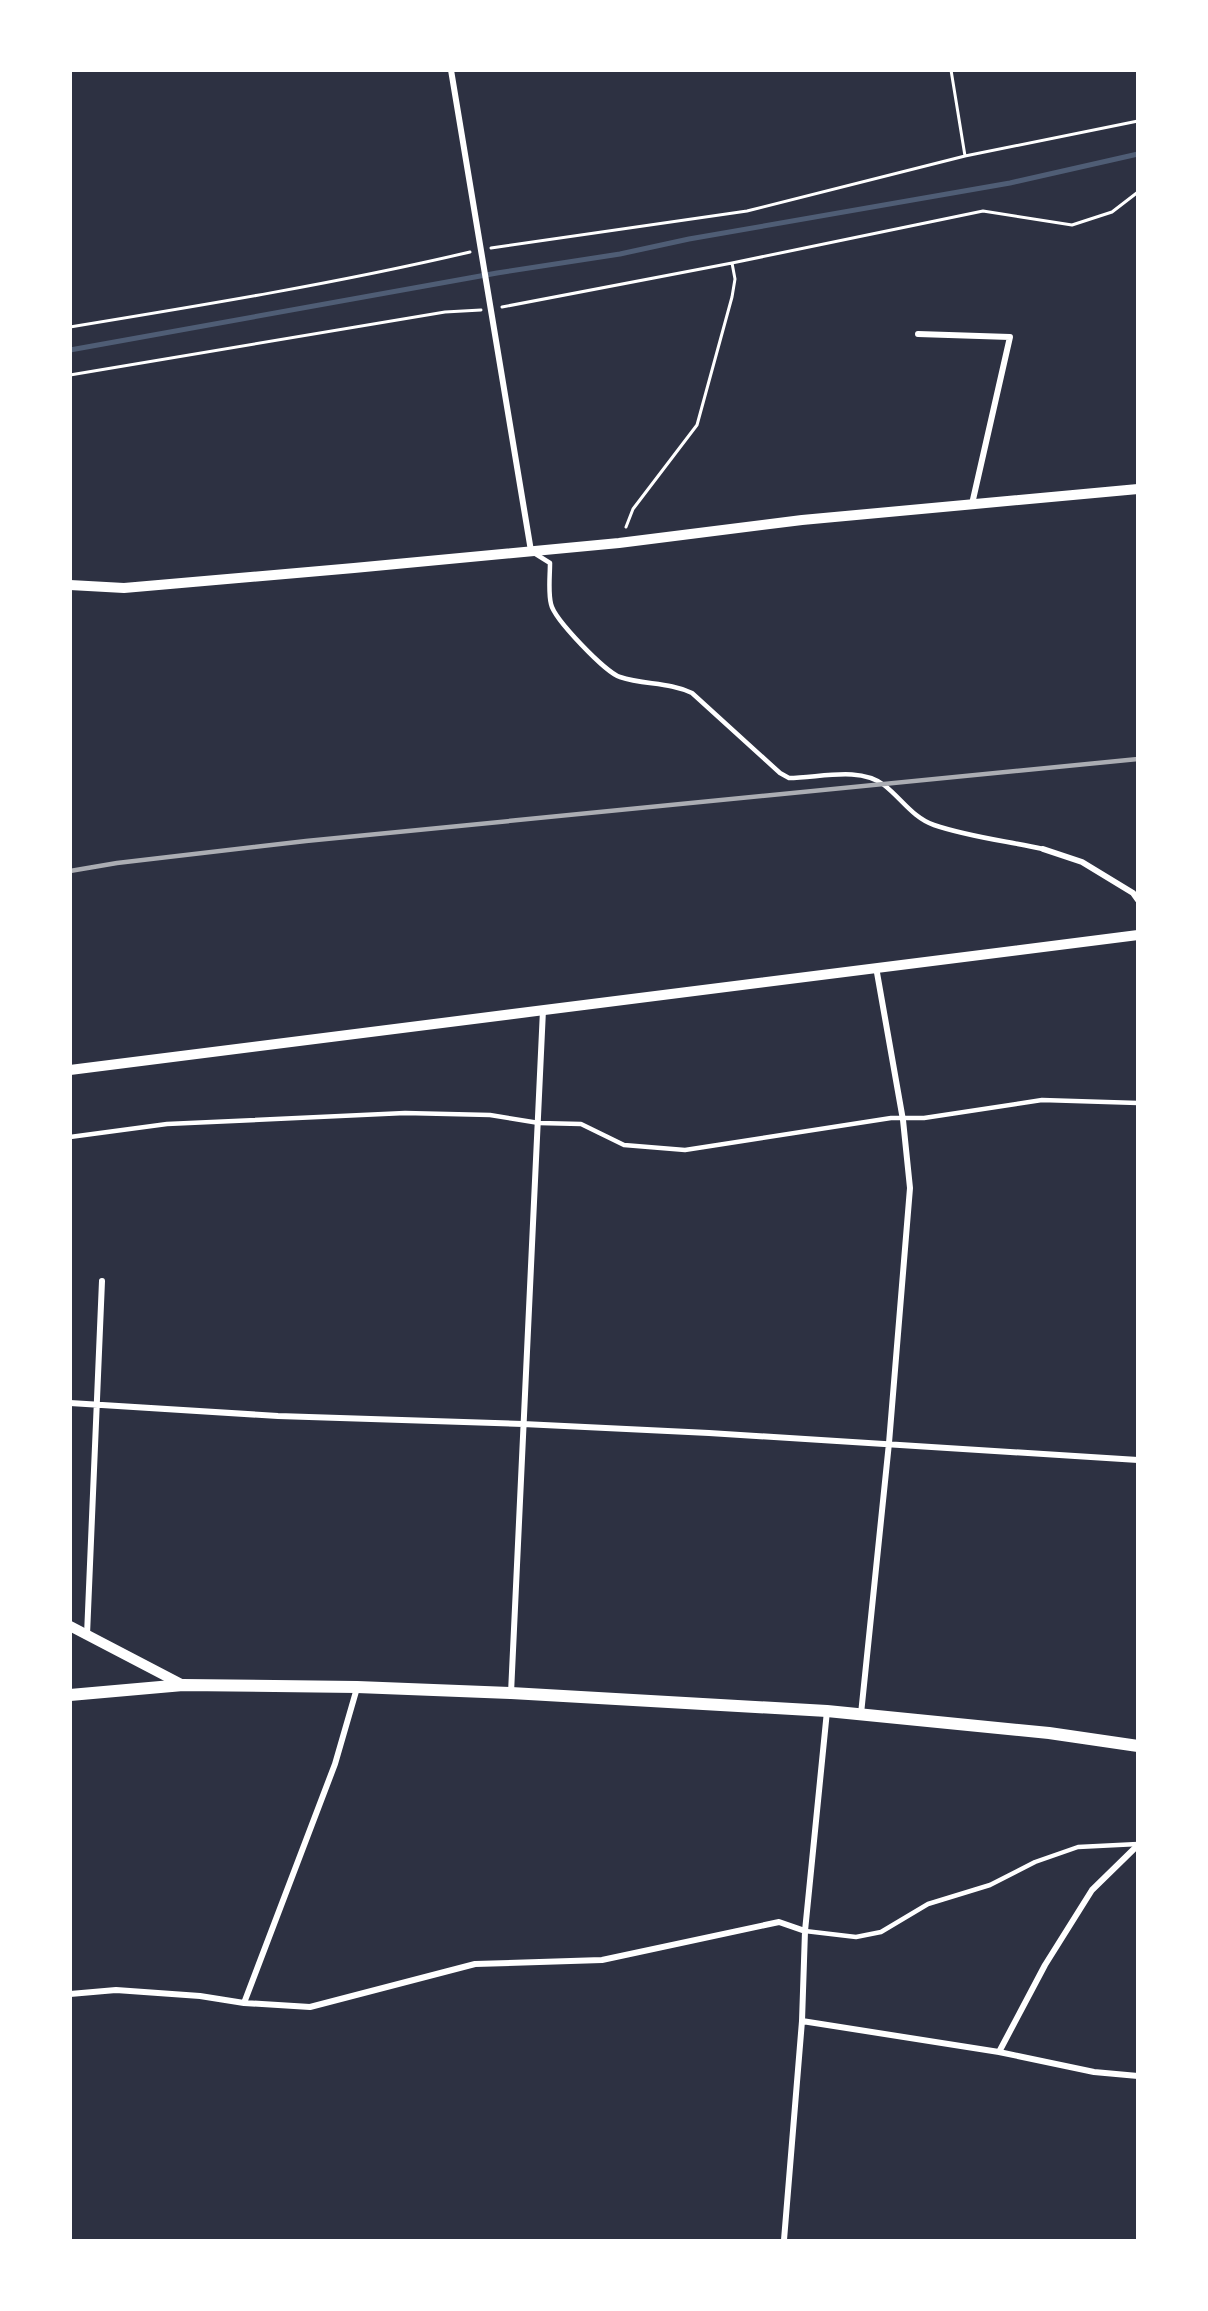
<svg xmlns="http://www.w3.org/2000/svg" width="1208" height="2311" viewBox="0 0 1208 2311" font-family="Roboto,sans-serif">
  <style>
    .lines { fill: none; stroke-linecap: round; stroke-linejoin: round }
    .stream { stroke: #4f5d75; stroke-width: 5 }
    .path { stroke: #fff; stroke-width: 3 }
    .service { stroke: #fff; stroke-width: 4.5 }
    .minor { stroke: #fff; stroke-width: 6 }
    .tertiary { stroke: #fff; stroke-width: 10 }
    .secondary { stroke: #fff; stroke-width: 12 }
    .rail { stroke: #abadb3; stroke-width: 4.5 }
  </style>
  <rect width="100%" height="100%" fill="#2d3142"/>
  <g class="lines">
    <path class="stream" d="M 70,350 L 497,273 L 620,254 L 689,239 L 1010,183 L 1138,154"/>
    <path class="path" d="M 951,70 L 965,156
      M 491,248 L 747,211 L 965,156 L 1138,121
      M 502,307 L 732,263 L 983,211 L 1072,225 L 1112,212 L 1138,192
      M 70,327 C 204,305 338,283 470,252
      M 70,375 L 445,312 L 481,310
      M 626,527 L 633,509 L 697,425 L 732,297 L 735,279 L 732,263"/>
    <path class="service" d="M 534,553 L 550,563 C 550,576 548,592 551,604 C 554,619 606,673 620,677 C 644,685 669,682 692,693 L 780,773 L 789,778 C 819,778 859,766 884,785 C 901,798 913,818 934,825 C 969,837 1007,841 1043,849
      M 70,1137 L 167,1124 L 405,1113 L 490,1115 L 539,1123 L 581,1124 L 624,1145 L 685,1150 L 891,1118 L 924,1118 L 1042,1100 L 1138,1103
      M 805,1931 L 856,1937 L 881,1932 L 928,1904 L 990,1885 L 1035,1862 L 1078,1847 L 1138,1844"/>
    <path class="minor" d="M 451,70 L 531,551
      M 918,334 L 1010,337 L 972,504
      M 1043,849 L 1082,862 L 1133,893 L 1138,900
      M 70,1403 L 278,1416 L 523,1424 L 709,1433 L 1138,1460
      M 87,1635 L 102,1281
      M 511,1693 L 543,1010
      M 861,1714 L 889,1443 L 910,1188 L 903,1120 L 876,967
      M 70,1994 L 116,1990 L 200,1996 L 244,2003 L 310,2007 L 475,1964 L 602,1960 L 779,1922 L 805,1931
      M 244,2003 L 335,1764 L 357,1688
      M 802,2021 L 999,2052 L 1094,2072 L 1138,2076
      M 999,2052 L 1045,1965 L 1092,1890 L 1138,1845
      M 784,2240 L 802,2021 L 805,1931 L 827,1711"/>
    <path class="tertiary" d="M 70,585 L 124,588 L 354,568 L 619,543 L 802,520 L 1138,489
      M 70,1070 L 1138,935
      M 70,1626 L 183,1685"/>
    <path class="secondary" d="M 70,1695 L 183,1685 L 357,1687 L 511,1693 L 827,1711 L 1049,1733 L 1138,1746"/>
    <path class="rail" d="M 70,871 L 117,863 L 306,841 L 1138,759"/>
  </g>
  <rect width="1208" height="2311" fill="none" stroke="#ffffff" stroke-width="144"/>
</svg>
